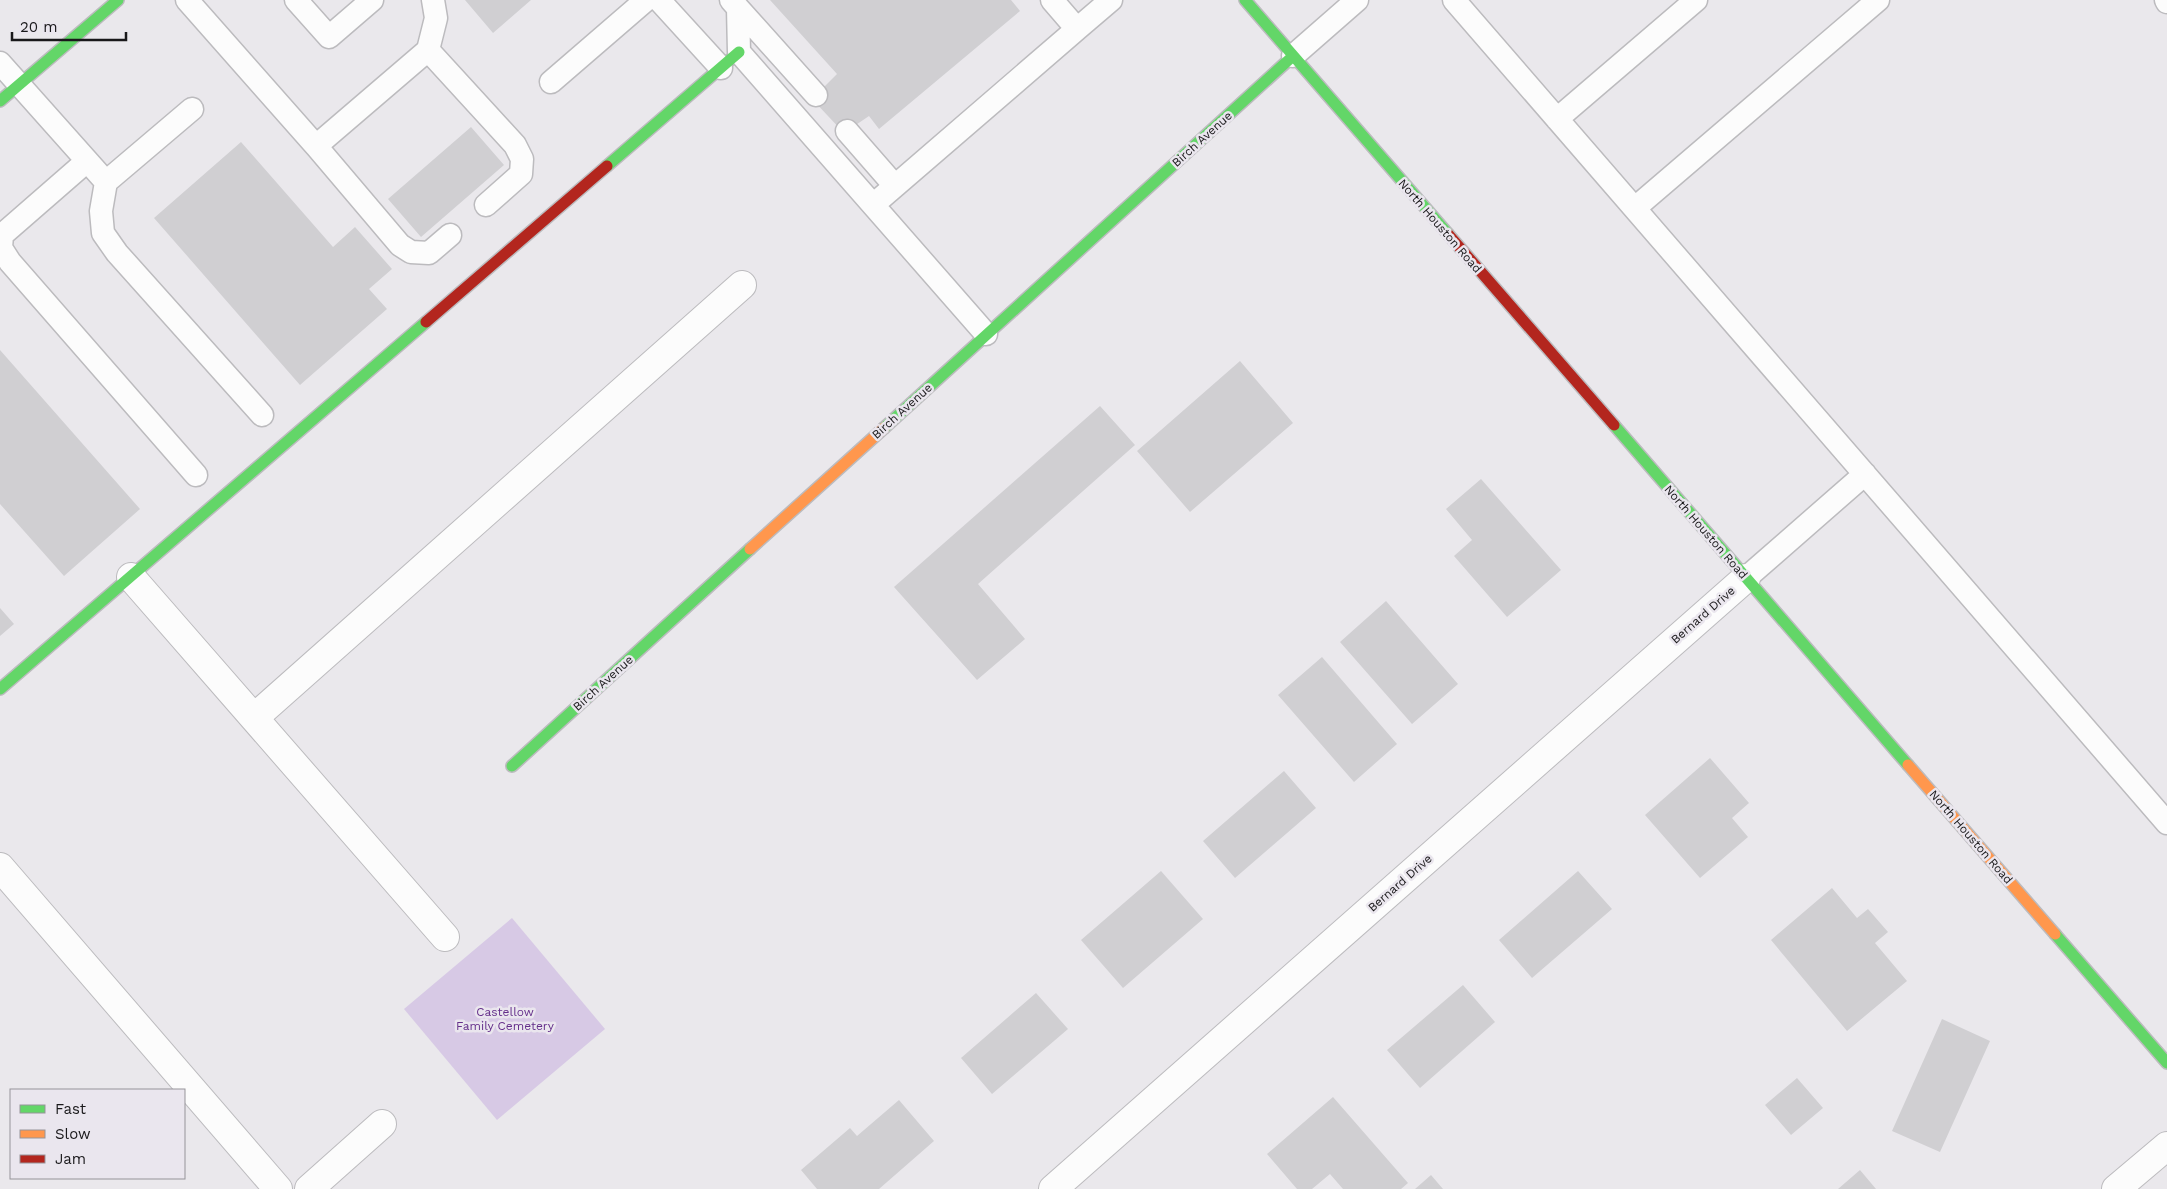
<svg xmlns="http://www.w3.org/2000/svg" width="2167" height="1189" viewBox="0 0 2167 1189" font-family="'Work Sans',sans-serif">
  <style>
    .green { fill: #d7c9e5 }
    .building { fill: #d0cfd2 }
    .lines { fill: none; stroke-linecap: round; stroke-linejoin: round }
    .lane-casing { stroke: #bcbbbe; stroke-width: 25 }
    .street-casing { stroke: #bcbbbe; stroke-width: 30 }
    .fast-casing { stroke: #bcbbbe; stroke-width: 14 }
    .slow-casing { stroke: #bcbbbe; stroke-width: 14 }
    .jam-casing { stroke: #bcbbbe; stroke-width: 14 }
    .lane { stroke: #fcfcfc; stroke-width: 22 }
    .street { stroke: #fcfcfc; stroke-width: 28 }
    .fast { stroke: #63d668; stroke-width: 11 }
    .slow { stroke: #ff974d; stroke-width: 11 }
    .jam { stroke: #b3261e; stroke-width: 11 }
    .labels { text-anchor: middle; stroke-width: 5; stroke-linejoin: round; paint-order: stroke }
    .street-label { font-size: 12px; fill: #19181a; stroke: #eae6ee }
    .park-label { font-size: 12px; fill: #642e8a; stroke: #eae6ee }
  </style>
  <rect width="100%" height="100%" fill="#eae8ec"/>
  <path class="green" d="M 512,918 L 605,1029 L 497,1120 L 404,1009 Z"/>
  <path class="building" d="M 465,0 L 531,0 L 493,33 Z
    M 770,0 L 1011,0 L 1020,11 L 879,129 L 869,116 L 844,133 L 812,99 L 837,74 Z
    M 471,127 L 504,165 L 421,237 L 388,199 Z
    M 241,142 L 333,247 L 355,227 L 392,269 L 369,289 L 387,309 L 300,385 L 154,218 Z
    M 0,350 L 140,509 L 64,576 L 0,504 Z
    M 1240,361 L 1293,423 L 1190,512 L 1137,451 Z
    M 1100,406 L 1135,445 L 978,584 L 1025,639 L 977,680 L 894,587 Z
    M 1481,479 L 1561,570 L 1507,617 L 1454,556 L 1472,540 L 1446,509 Z
    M 1386,601 L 1458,684 L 1412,724 L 1340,642 Z
    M 0,608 L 14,624 L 0,636 Z
    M 1322,657 L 1397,744 L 1354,782 L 1278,695 Z
    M 1710,758 L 1749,803 L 1732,818 L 1748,837 L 1700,878 L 1645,815 Z
    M 1284,771 L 1316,808 L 1235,878 L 1203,841 Z
    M 1161,871 L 1203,919 L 1123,988 L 1081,940 Z
    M 1578,871 L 1612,909 L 1532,978 L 1499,940 Z
    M 1832,888 L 1857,918 L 1868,909 L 1888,932 L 1875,943 L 1907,981 L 1847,1031 L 1771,940 Z
    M 1463,985 L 1495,1022 L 1420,1088 L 1387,1050 Z
    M 1036,993 L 1068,1029 L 992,1094 L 961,1058 Z
    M 1942,1019 L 1990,1041 L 1940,1152 L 1892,1131 Z
    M 1797,1078 L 1823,1108 L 1791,1135 L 1765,1105 Z
    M 1333,1097 L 1408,1183 L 1401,1189 L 1343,1189 L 1330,1174 L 1312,1189 L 1297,1189 L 1267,1154 Z
    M 899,1100 L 934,1141 L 879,1189 L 817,1189 L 801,1170 L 850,1128 L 857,1136 Z
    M 1860,1170 L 1876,1189 L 1838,1189 Z
    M 1431,1175 L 1443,1189 L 1415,1189 Z"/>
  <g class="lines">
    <defs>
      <path id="lane" d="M 187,0 L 316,146 L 428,50 L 515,145 L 522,159 L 521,174 L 486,205
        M 296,0 L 329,37 L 372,0
        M 659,0 L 721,68
        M 731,0 L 738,8 L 739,52 L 986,334
        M 1454,0 L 2167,823
        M 2166,0 L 2167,2
        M 738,8 L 816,95
        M 1077,29 L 1111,0
        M 428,50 L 436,18 L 433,0
        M 1293,56 L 1357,0
        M 0,63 L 106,182 L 192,109
        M 551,82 L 646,0
        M 1557,119 L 1696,0
        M 847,131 L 895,186
        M 316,146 L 400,245 L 411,252 L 429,253 L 450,235
        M 87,161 L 2,235 L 1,248 L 10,262 L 196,475
        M 106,182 L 101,211 L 103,233 L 117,253 L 262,415
        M 873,205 L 1077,29 L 1052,0
        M 1635,208 L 1878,0
        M 1746,578 L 1865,474"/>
      <path id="street" d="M 131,577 L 445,937
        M 255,717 L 742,285
        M 0,867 L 278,1189
        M 309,1189 L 382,1124
        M 1053,1189 L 1746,578
        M 2116,1189 L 2167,1146"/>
      <path id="fast" d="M 1245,0 L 1448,234
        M 0,101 L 118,0
        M 607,166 L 739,52
        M 1614,425 L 1908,765
        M 884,428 L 1293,56
        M 0,689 L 426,322
        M 512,766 L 750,549
        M 2055,934 L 2167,1063"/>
      <path id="slow" d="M 750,549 L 884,428
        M 1908,765 L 2055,934"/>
      <path id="jam" d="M 1448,234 L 1614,425
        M 426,322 L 607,166"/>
    </defs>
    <use href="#lane" class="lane-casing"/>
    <use href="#street" class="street-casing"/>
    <use href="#fast" class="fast-casing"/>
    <use href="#slow" class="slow-casing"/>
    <use href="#jam" class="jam-casing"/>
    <use href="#lane" class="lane"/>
    <use href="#street" class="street"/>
    <use href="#fast" class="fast"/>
    <use href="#slow" class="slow"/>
    <use href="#jam" class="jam"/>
  </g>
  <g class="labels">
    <g class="street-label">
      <text transform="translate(1202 139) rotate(-42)" y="4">Birch Avenue</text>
      <text transform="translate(1440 226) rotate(49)" y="4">North Houston Road</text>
      <text transform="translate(902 411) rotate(-42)" y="4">Birch Avenue</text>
      <text transform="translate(1706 532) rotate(49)" y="4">North Houston Road</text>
      <text transform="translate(1703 615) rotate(-41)" y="4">Bernard Drive</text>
      <text transform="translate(603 683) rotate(-42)" y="4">Birch Avenue</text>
      <text transform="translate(1971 837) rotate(49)" y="4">North Houston Road</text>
      <text transform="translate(1400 883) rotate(-41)" y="4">Bernard Drive</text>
    </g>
    <g class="park-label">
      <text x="505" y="1016">Castellow<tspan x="505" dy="14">Family Cemetery</tspan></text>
    </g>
  </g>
  <rect x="10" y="1089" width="175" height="90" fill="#eae6ee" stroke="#969499"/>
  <rect x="20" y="1105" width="25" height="8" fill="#63d668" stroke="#969499"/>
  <text x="55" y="1114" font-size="15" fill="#19181a">Fast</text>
  <rect x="20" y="1130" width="25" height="8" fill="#ff974d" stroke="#969499"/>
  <text x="55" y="1139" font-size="15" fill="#19181a">Slow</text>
  <rect x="20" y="1155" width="25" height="8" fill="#b3261e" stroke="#969499"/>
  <text x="55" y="1164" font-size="15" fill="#19181a">Jam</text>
  <path d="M12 32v8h114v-8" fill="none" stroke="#19181a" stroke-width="2.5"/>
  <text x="20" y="32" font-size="15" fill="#19181a" stroke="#eae6ee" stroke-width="4" paint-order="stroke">20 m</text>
</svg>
